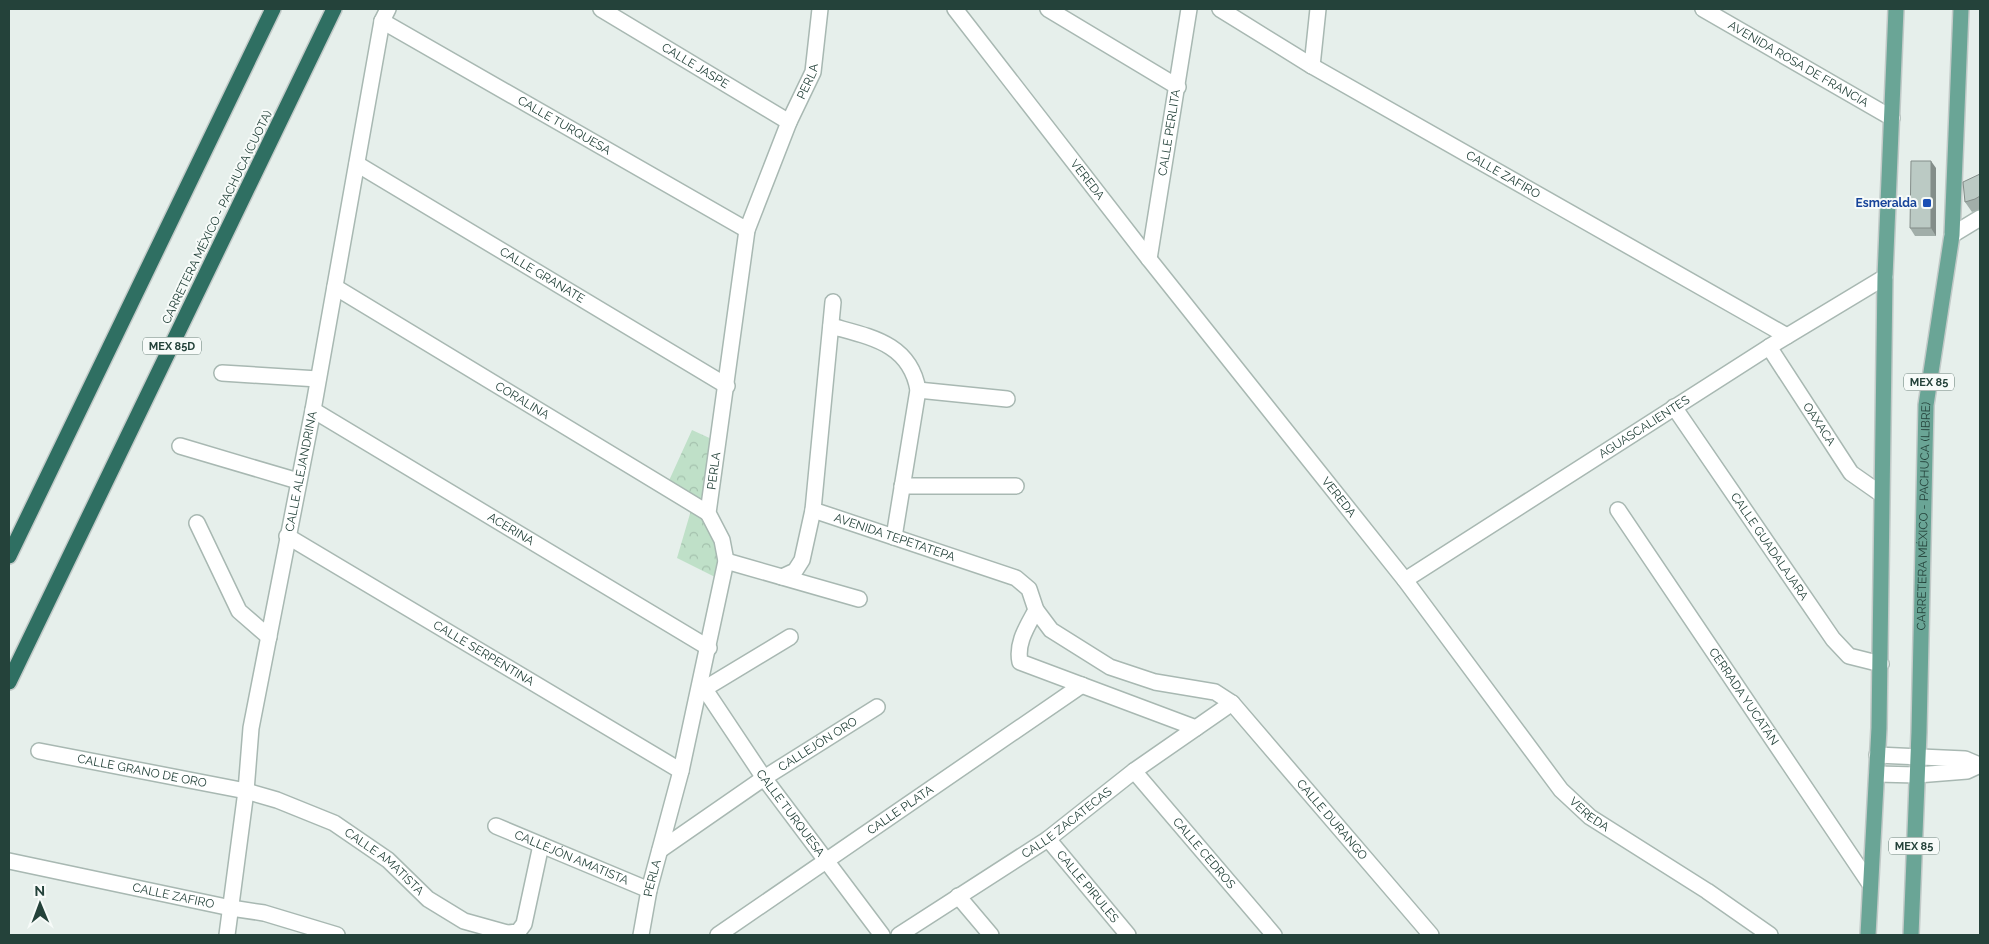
<svg xmlns="http://www.w3.org/2000/svg" width="1989" height="944" viewBox="0 0 1989 944" font-family="Raleway,sans-serif">
  <style>
    .forest { fill: url(#forest-crowns) }
    .lines { fill: none; stroke-linecap: round; stroke-linejoin: round }
    .minor-casing { stroke: #a8b8b2; stroke-width: 18 }
    .primary-casing { stroke: #c2cac8; stroke-width: 18 }
    .motorway-casing { stroke: #c2cac8; stroke-width: 18 }
    .minor { stroke: #fff; stroke-width: 15 }
    .primary { stroke: #6aa596; stroke-width: 15 }
    .motorway { stroke: #2f6f62; stroke-width: 15 }
    .wall { fill: #a1aea9 }
    .shaded-wall { fill: #838d89 }
    .building { fill: #bbcac4; stroke: #838d89 }
    .transit-dot { fill: #1a4fb4; stroke: #f7fbf9; stroke-width: 2 }
    .labels { text-anchor: middle; stroke-width: 4; stroke-linejoin: round; paint-order: stroke }
    .shield { fill: #f7fbf9; stroke: #637a73; stroke-width: 1 }
    .shield-label { font-size: 11px; font-weight: bold; fill: #24423a }
    .street-label { font-size: 12px; fill: #24423a; stroke: #f7fbf9 }
    .transit-label { font-size: 12px; font-weight: bold; fill: #164399; stroke: #f7fbf9; text-anchor: end }
  </style>
  <defs>
    <pattern id="forest-crowns" width="20" height="18" patternUnits="userSpaceOnUse" patternTransform="scale(1.25)"><rect width="20" height="18" fill="#bfe0c8"/><path d="M2 6a3 3 0 1 1 6 0M12 15a3 3 0 1 1 6 0" fill="none" stroke="#a4c1ad"/></pattern>
  </defs>
  <rect width="100%" height="100%" fill="#e6efeb"/>
  <path class="forest" d="M 692,430 L 716,441 L 707,509 L 667,485 Z
    M 692,507 C 722,528 719,545 717,578 L 677,558 Z"/>
  <g class="lines">
    <defs>
      <g id="minor">
        <path id="s1" d="M 601,9 L 789,122"/>
        <path id="s2" d="M 955,9 L 1149,259 L 1405,580 L 1561,790 L 1590,817 L 1707,891 L 1770,935"/>
        <path d="M 1048,9 L 1178,87"/>
        <path id="s3" d="M 1220,9 L 1312,66 L 1787,336"/>
        <path id="s4" d="M 1703,9 L 1892,118"/>
        <path id="s5" d="M 382,21 L 747,230"/>
        <path d="M 1312,66 L 1318,9"/>
        <path id="s6" d="M 357,164 L 727,386"/>
        <path d="M 1952,235 L 1980,218"/>
        <path id="s7" d="M 1149,259 L 1189,9"/>
        <path id="s8" d="M 335,287 L 708,513"/>
        <path d="M 831,326 C 870,337 910,343 918,390 L 894,537"/>
        <path id="s9" d="M 1769,347 L 1851,473 L 1881,494"/>
        <path d="M 222,373 L 318,379"/>
        <path d="M 918,390 L 1007,399"/>
        <path id="s10" d="M 1674,407 L 1833,639 L 1849,656 L 1881,664"/>
        <path id="s11" d="M 313,410 L 709,648"/>
        <path d="M 180,446 L 298,481"/>
        <path d="M 902,486 L 1016,486"/>
        <path id="s12" d="M 813,510 L 1016,578 L 1029,589 L 1036,610 L 1051,630 L 1110,667 L 1155,682 L 1215,692 L 1232,703 L 1431,935"/>
        <path id="s13" d="M 1618,510 L 1870,884"/>
        <path d="M 197,523 L 239,611 L 269,637"/>
        <path id="s14" d="M 287,536 L 681,771"/>
        <path d="M 726,561 L 859,599"/>
        <path d="M 782,577 L 795,571 L 802,560 L 813,510 L 833,302"/>
        <path id="s15" d="M 1405,580 L 1769,347 L 1885,277"/>
        <path d="M 1036,610 C 1027,627 1016,643 1020,662 L 1196,728"/>
        <path id="s16" d="M 704,688 L 764,778 L 882,935"/>
        <path d="M 699,692 L 790,637"/>
        <path id="s17" d="M 39,751 L 246,791 L 277,800 L 334,823 L 388,860 L 428,899 L 464,921 L 507,933 L 518,932 L 524,924 L 541,845"/>
        <path d="M 1877,755 L 1965,759 L 1979,765"/>
        <path id="s18" d="M 1134,771 L 1274,935"/>
        <path d="M 1877,774 L 1917,775 L 1967,771 L 1980,765"/>
        <path id="s19" d="M 496,826 L 649,890"/>
        <path id="s20" d="M 1048,839 L 1128,935"/>
        <path id="s21" d="M 660,850 L 764,778 L 877,707"/>
        <path id="s22" d="M 9,861 L 231,908 L 264,913 L 337,935"/>
        <path d="M 958,896 L 991,935"/>
        <path id="s23" d="M 227,935 L 246,791 L 251,728 L 313,410 L 382,21 L 388,9"/>
        <path id="s24" d="M 641,935 L 649,890 L 681,771 L 726,561 L 722,540 L 708,513 L 747,230 L 789,122 L 813,72 L 820,9"/>
        <path id="s25" d="M 718,935 L 1082,685"/>
        <path id="s26" d="M 899,935 L 1048,839 L 1134,771 L 1232,703"/>
      </g>
      <g id="primary">
        <path d="M 1868,935 L 1879,728 L 1885,277 L 1896,9"/>
        <path id="s27" d="M 1911,935 L 1919,732 L 1926,405 L 1952,235 L 1961,9"/>
      </g>
      <path id="motorway" d="M 9,556 L 273,9
        M 9,682 L 334,9"/>
    </defs>
    <use href="#minor" class="minor-casing"/>
    <use href="#primary" class="primary-casing"/>
    <use href="#motorway" class="motorway-casing"/>
    <use href="#minor" class="minor"/>
    <use href="#primary" class="primary"/>
    <use href="#motorway" class="motorway"/>
  </g>
  <path class="wall" d="M 1936,168 L 1936,236 L 1915,236 L 1910,228 Z
    M 1980,174 L 1980,209 L 1972,212 L 1965,202 Z"/>
  <path class="shaded-wall" d="M 1931,161 L 1936,168 L 1936,236 L 1931,228 Z"/>
  <path class="building" d="M 1911,161 L 1931,161 L 1931,228 L 1910,228 Z
    M 1980,174 L 1980,196 L 1975,199 L 1965,202 L 1963,182 Z"/>
  <rect class="transit-dot" x="1922" y="198" width="10" height="10" rx="2.5"/>
  <g class="labels">
    <g class="shield">
      <rect x="143" y="337.5" width="58" height="17" rx="4"/>
      <rect x="1904" y="373.5" width="50" height="17" rx="4"/>
      <rect x="1889" y="837.5" width="50" height="17" rx="4"/>
    </g>
    <g class="shield-label">
      <text x="172" y="350">MEX 85D</text>
      <text x="1929" y="386">MEX 85</text>
      <text x="1914" y="850">MEX 85</text>
    </g>
    <g class="street-label">
      <text dy="4" stroke="none"><textPath href="#s4" startOffset="110">AVENIDA ROSA DE FRANCIA</textPath></text>
      <text dy="4" stroke="none"><textPath href="#s1" startOffset="110">CALLE JASPE</textPath></text>
      <text dy="4" stroke="none"><textPath href="#s24" startOffset="882">PERLA</textPath></text>
      <text dy="4" stroke="none"><textPath href="#s5" startOffset="210">CALLE TURQUESA</textPath></text>
      <text dy="4" stroke="none"><textPath href="#s7" startOffset="128">CALLE PERLITA</textPath></text>
      <text dy="4" stroke="none"><textPath href="#s3" startOffset="328">CALLE ZAFIRO</textPath></text>
      <text dy="4" stroke="none"><textPath href="#s2" startOffset="216">VEREDA</textPath></text>
      <text transform="translate(217 217) rotate(-64)" y="4">CARRETERA MÉXICO - PACHUCA (CUOTA)</text>
      <text dy="4" stroke="none"><textPath href="#s6" startOffset="216">CALLE GRANATE</textPath></text>
      <text dy="4" stroke="none"><textPath href="#s8" startOffset="219">CORALINA</textPath></text>
      <text dy="4" stroke="none"><textPath href="#s9" startOffset="92">OAXACA</textPath></text>
      <text dy="4" stroke="none"><textPath href="#s15" startOffset="284">AGUASCALIENTES</textPath></text>
      <text dy="4" stroke="none"><textPath href="#s23" startOffset="470">CALLE ALEJANDRINA</textPath></text>
      <text dy="4" stroke="none"><textPath href="#s24" startOffset="478">PERLA</textPath></text>
      <text dy="4" stroke="none"><textPath href="#s2" startOffset="621">VEREDA</textPath></text>
      <text dy="4" stroke="none"><textPath href="#s27" startOffset="419">CARRETERA MÉXICO - PACHUCA (LIBRE)</textPath></text>
      <text dy="4" stroke="none"><textPath href="#s11" startOffset="231">ACERINA</textPath></text>
      <text dy="4" stroke="none"><textPath href="#s12" startOffset="86">AVENIDA TEPETATEPA</textPath></text>
      <text dy="4" stroke="none"><textPath href="#s10" startOffset="169">CALLE GUADALAJARA</textPath></text>
      <text dy="4" stroke="none"><textPath href="#s14" startOffset="229">CALLE SERPENTINA</textPath></text>
      <text dy="4" stroke="none"><textPath href="#s13" startOffset="225">CERRADA YUCATÁN</textPath></text>
      <text dy="4" stroke="none"><textPath href="#s21" startOffset="190">CALLEJÓN ORO</textPath></text>
      <text dy="4" stroke="none"><textPath href="#s17" startOffset="105">CALLE GRANO DE ORO</textPath></text>
      <text dy="4" stroke="none"><textPath href="#s25" startOffset="221">CALLE PLATA</textPath></text>
      <text dy="4" stroke="none"><textPath href="#s16" startOffset="152">CALLE TURQUESA</textPath></text>
      <text dy="4" stroke="none"><textPath href="#s2" startOffset="1026">VEREDA</textPath></text>
      <text dy="4" stroke="none"><textPath href="#s12" startOffset="630">CALLE DURANGO</textPath></text>
      <text dy="4" stroke="none"><textPath href="#s26" startOffset="202">CALLE ZACATECAS</textPath></text>
      <text dy="4" stroke="none"><textPath href="#s18" startOffset="108">CALLE CEDROS</textPath></text>
      <text dy="4" stroke="none"><textPath href="#s19" startOffset="82">CALLEJÓN AMATISTA</textPath></text>
      <text dy="4" stroke="none"><textPath href="#s17" startOffset="368">CALLE AMATISTA</textPath></text>
      <text dy="4" stroke="none"><textPath href="#s24" startOffset="58">PERLA</textPath></text>
      <text dy="4" stroke="none"><textPath href="#s20" startOffset="62">CALLE PIRULES</textPath></text>
      <text dy="4" stroke="none"><textPath href="#s22" startOffset="168">CALLE ZAFIRO</textPath></text>
    </g>
    <g class="transit-label">
      <text x="1917" y="207">Esmeralda</text>
    </g>
  </g>
  <rect width="1989" height="944" fill="none" stroke="#24423a" stroke-width="20"/>
  <g transform="translate(40 904) rotate(359)" stroke="#f7fbf9" stroke-width="4" paint-order="stroke">
  <path d="M0-4L9 19L0 12L-9 19Z" fill="#24423a"/>
  <text y="-8" font-size="14" font-weight="bold" text-anchor="middle" fill="#24423a">N</text>
  </g>
</svg>
